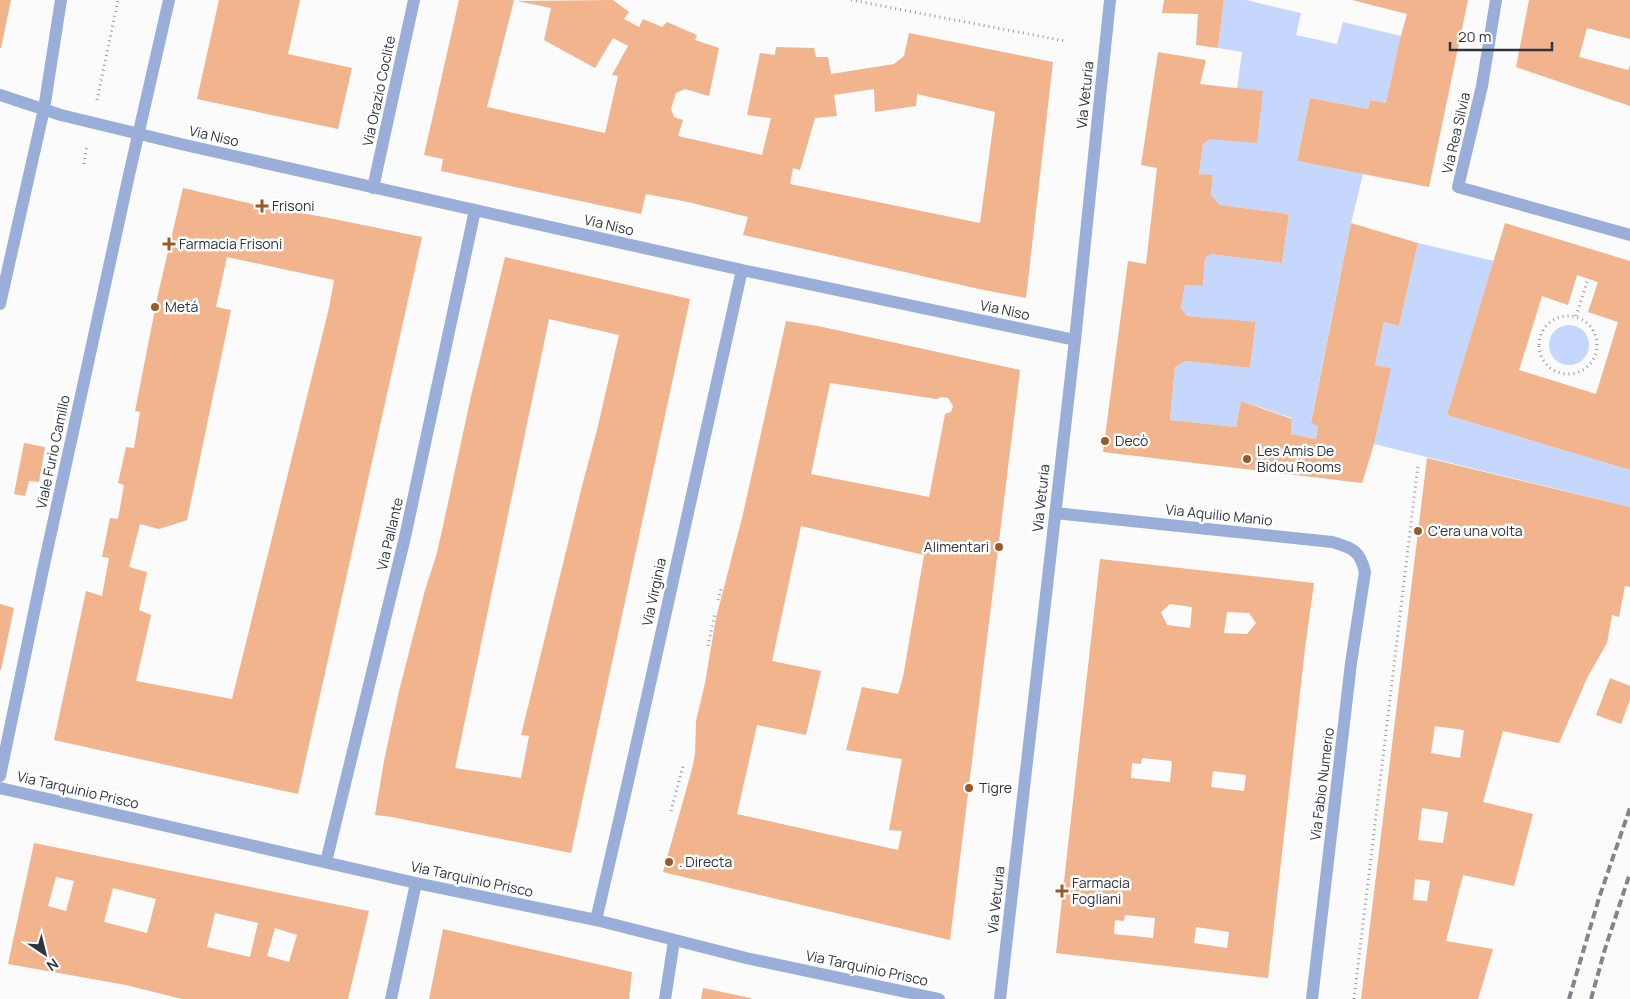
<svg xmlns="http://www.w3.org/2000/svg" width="1630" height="999" viewBox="0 0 1630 999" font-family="Manrope,sans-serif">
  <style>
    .green { fill: #c5d7fd }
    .building { fill: #f2b48c; fill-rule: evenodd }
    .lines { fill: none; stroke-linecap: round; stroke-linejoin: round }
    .path { stroke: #979aa0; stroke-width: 3; stroke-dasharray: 1 4; stroke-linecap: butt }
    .service { stroke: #99afda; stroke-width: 12 }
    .pedestrian { stroke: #99afda; stroke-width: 12 }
    .minor { stroke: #99afda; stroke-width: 12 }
    .tertiary { stroke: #99afda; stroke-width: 12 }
    .rail { stroke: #81858c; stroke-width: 4; stroke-dasharray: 8 4; stroke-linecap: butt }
    .poi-dot { fill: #9c5928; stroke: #fff; stroke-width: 2 }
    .labels { text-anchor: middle; stroke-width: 5; stroke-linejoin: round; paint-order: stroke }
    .street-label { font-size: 14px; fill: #2d333f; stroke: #fff }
    .poi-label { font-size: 14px; fill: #2d333f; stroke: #fff; text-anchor: start }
  </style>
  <rect width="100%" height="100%" fill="#fbfbfb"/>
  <path class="green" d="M 1224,0 L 1246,0 L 1301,13 L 1296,35 L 1337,44 L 1343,22 L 1401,36 L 1386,103 L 1370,100 L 1368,109 L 1310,98 L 1297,161 L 1363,174 L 1351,223 L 1311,422 L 1318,426 L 1316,439 L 1291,434 L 1292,418 L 1241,401 L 1236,427 L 1170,420 L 1175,367 L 1186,361 L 1250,368 L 1256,323 L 1187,316 L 1181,308 L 1185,285 L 1203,286 L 1205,258 L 1211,254 L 1282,263 L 1289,214 L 1220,205 L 1211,195 L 1213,176 L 1199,174 L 1203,144 L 1210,139 L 1237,88 L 1242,52 L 1218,48 Z
    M 1418,243 L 1494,261 L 1447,415 L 1630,470 L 1630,507 L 1374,444 L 1390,368 L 1375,365 L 1384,322 L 1399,326 Z
    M1549 345a20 20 0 1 1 40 0a20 20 0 1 1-40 0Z"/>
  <path class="building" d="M 0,0 L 11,0 L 1,48 L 0,48 Z
    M 219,0 L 300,0 L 288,54 L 352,68 L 338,129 L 197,99 Z
    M 459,0 L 514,0 L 487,107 L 605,133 L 618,76 L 612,75 L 628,46 L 613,38 L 595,68 L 544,40 L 551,8 L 517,1 L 613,0 L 629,12 L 624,19 L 639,27 L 643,19 L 662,27 L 667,22 L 697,35 L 695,40 L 719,48 L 709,96 L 685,89 L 676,93 L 671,109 L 674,117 L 683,120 L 678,136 L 762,155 L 771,118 L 747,115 L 760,53 L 775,55 L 776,47 L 814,48 L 816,57 L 828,57 L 831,74 L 894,64 L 904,56 L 909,33 L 1053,62 L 1026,298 L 979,289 L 743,235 L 748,217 L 688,202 L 646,194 L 641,214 L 441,171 L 443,159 L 424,155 ZM 874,89 L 875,112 L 916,106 L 917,94 L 995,112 L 980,223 L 790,184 L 793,168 L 800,170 L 815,118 L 837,116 L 834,95 Z
    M 1164,0 L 1224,0 L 1218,48 L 1196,45 L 1198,14 L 1162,13 Z
    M 1352,0 L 1468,0 L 1429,187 L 1297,161 L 1310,98 L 1368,109 L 1370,100 L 1386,103 L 1400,39 L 1407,14 Z
    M 1529,0 L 1630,0 L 1630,39 L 1587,28 L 1579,57 L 1628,70 L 1630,65 L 1630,106 L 1516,67 Z
    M 1158,52 L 1206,60 L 1200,84 L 1263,91 L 1257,143 L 1210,139 L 1203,144 L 1199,174 L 1213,175 L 1211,195 L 1220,205 L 1289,214 L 1282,263 L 1211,254 L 1205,258 L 1203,286 L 1185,285 L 1181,308 L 1187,316 L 1256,322 L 1250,368 L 1186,361 L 1175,367 L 1170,420 L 1236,427 L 1241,401 L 1292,419 L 1291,434 L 1316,439 L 1318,426 L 1311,423 L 1351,223 L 1418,243 L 1399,326 L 1384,322 L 1375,365 L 1391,368 L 1374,444 L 1362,483 L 1103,452 L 1128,261 L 1146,264 L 1157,168 L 1141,165 Z
    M 183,188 L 262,206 L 329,218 L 422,237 L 298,794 L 54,740 L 86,591 L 102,596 L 109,558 L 102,557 L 110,518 L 118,519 L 124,485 L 118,483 L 126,447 L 134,448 L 140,412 L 135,411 L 158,294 ZM 227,257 L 334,280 L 329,308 L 232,699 L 136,681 L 151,615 L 139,610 L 147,572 L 129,567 L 140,524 L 159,529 L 187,520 L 231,310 L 216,307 Z
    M 1505,223 L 1630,261 L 1630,470 L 1447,415 ZM 1577,275 L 1598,282 L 1588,312 L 1618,322 L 1596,394 L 1519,370 L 1542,296 L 1568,305 Z
    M 505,257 L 690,299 L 571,853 L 392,817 L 375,815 L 384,761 L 399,691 L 425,590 L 436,556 L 443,526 L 471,396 ZM 549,319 L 619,335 L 597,430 L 582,486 L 521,735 L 529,736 L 521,778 L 455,768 Z
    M 786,321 L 818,326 L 1020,370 L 950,940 L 663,872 L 692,769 L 695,754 L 696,721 L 705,683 L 716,618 L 743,514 ZM 830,383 L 937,399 L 941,397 L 948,398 L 953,406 L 951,412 L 945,414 L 929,497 L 811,474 ZM 801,526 L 924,555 L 903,677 L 898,694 L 862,687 L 846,750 L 902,759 L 889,830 L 902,831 L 898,850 L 737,814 L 757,725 L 806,735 L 821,671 L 772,661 Z
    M 24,443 L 45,447 L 39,482 L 29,481 L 25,496 L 14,494 Z
    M 1427,458 L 1630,507 L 1630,587 L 1625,586 L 1619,617 L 1612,615 L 1607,643 L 1587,678 L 1559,743 L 1503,731 L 1483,802 L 1533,814 L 1514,886 L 1463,875 L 1446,941 L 1493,949 L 1478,999 L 1361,999 ZM 1435,726 L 1464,730 L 1460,758 L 1431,753 ZM 1422,808 L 1448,812 L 1443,843 L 1418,840 ZM 1415,879 L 1430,881 L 1427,901 L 1413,900 Z
    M 1100,559 L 1314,583 L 1305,648 L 1268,978 L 1056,953 ZM 1170,604 L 1192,607 L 1190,628 L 1167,625 L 1161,612 ZM 1227,612 L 1249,613 L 1256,623 L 1247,634 L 1224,633 ZM 1142,758 L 1172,761 L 1170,782 L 1131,778 L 1132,763 L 1141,764 ZM 1213,771 L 1246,775 L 1244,791 L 1211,787 ZM 1125,915 L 1155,918 L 1153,938 L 1114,934 L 1115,920 L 1124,921 ZM 1196,927 L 1229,932 L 1227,948 L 1194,943 Z
    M 0,604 L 14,608 L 1,670 L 0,670 Z
    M 1610,678 L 1630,686 L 1630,700 L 1621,724 L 1596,715 Z
    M 34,843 L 369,911 L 348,999 L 182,999 L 126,985 L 8,964 ZM 56,877 L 74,881 L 66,911 L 48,906 ZM 113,888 L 156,899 L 147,933 L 104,922 ZM 215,913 L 258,923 L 250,957 L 207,947 ZM 275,928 L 297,935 L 289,962 L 267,956 Z
    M 443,929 L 632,972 L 629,999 L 429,999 Z
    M 703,988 L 751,998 L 751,999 L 701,999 Z"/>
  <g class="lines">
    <path class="path" d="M 851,0 L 1065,41
      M 97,100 L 118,0
      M 84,164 L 87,145
      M1539 345a29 29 0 1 1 58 0a29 29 0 1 1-58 0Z
      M 1576,316 L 1588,279
      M 718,600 L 721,589
      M 708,646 L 715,613
      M 671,811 L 683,766
      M 1354,999 L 1418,465"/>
    <path class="service" d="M 1496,0 L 1482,86 L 1458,187 L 1630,235"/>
    <path class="pedestrian" d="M 665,999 L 674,941"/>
    <path class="minor" d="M 0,95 L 61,115 L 185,145 L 742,270 L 1075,340
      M 373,188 L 414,0
      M 0,304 L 44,109 L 61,0
      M 1055,513 L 1332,542 C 1352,548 1360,550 1365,572 L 1351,663 L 1312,999
      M 0,776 L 42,574 L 129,175 L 169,0
      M 0,788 L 416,883 L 596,920 L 746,958 L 939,999
      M 326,862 L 405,537 L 475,210
      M 596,920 C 647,704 693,487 742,270
      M 391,999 L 416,883"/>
    <path class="tertiary" d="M 1000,999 L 1075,340 L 1110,0"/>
    <path class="rail" d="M 1569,999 L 1599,898 L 1630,808
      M 1591,999 L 1605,949 L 1630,873"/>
  </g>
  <g class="poi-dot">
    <path d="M259.5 198.5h5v5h5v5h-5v5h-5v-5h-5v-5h5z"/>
    <path d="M166.5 236.5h5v5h5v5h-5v5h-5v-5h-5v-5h5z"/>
    <circle cx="155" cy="307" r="5"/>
    <circle cx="1105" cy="441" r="5"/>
    <circle cx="1247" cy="459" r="5"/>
    <circle cx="1418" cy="531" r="5"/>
    <circle cx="999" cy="547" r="5"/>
    <circle cx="969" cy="788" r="5"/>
    <circle cx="669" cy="862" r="5"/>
    <path d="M1059.5 883.5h5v5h5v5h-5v5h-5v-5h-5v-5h5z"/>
  </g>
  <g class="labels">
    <g class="street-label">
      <text transform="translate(379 91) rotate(-78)" y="5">Via Orazio Coclite</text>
      <text transform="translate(1085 95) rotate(-84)" y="5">Via Veturia</text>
      <text transform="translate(1456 133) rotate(-77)" y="5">Via Rea Silvia</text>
      <text transform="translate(214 136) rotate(13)" y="5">Via Niso</text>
      <text transform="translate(609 225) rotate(13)" y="5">Via Niso</text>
      <text transform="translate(1005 310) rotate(12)" y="5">Via Niso</text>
      <text transform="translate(53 452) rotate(-78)" y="5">Viale Furio Camillo</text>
      <text transform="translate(1041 498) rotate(-84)" y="5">Via Veturia</text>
      <text transform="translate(1219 515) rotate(6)" y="5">Via Aquilio Manio</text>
      <text transform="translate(390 534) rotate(-77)" y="5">Via Pallante</text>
      <text transform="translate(654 592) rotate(-78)" y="5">Via Virginia</text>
      <text transform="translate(1322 784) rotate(-83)" y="5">Via Fabio Numerio</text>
      <text transform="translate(78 790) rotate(13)" y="5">Via Tarquinio Prisco</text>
      <text transform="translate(472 879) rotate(12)" y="5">Via Tarquinio Prisco</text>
      <text transform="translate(996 900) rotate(-84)" y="5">Via Veturia</text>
      <text transform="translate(867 968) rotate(12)" y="5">Via Tarquinio Prisco</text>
    </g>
    <g class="poi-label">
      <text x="272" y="211">Frisoni</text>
      <text x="179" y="249">Farmacia Frisoni</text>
      <text x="165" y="312">Metá</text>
      <text x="1115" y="446">Decò</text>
      <text x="1257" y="456">Les Amis De<tspan x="1257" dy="16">Bidou Rooms</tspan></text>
      <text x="1428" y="536">C'era una volta</text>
      <text x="989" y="552" text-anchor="end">Alimentari</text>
      <text x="979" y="793">Tigre</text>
      <text x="679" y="867">. Directa</text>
      <text x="1072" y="888">Farmacia<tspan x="1072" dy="16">Fogliani</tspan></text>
    </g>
  </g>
  <g transform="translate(45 954) rotate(145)" stroke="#ffffff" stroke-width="4" paint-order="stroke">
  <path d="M0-4L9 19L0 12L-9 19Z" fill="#2d333f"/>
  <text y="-8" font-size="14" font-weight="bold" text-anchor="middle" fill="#2d333f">N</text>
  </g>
  <path d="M1450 42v8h102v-8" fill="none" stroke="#2d333f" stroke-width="2.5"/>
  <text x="1458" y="42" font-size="15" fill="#2d333f" stroke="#ffffff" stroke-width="4" paint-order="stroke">20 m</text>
</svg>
